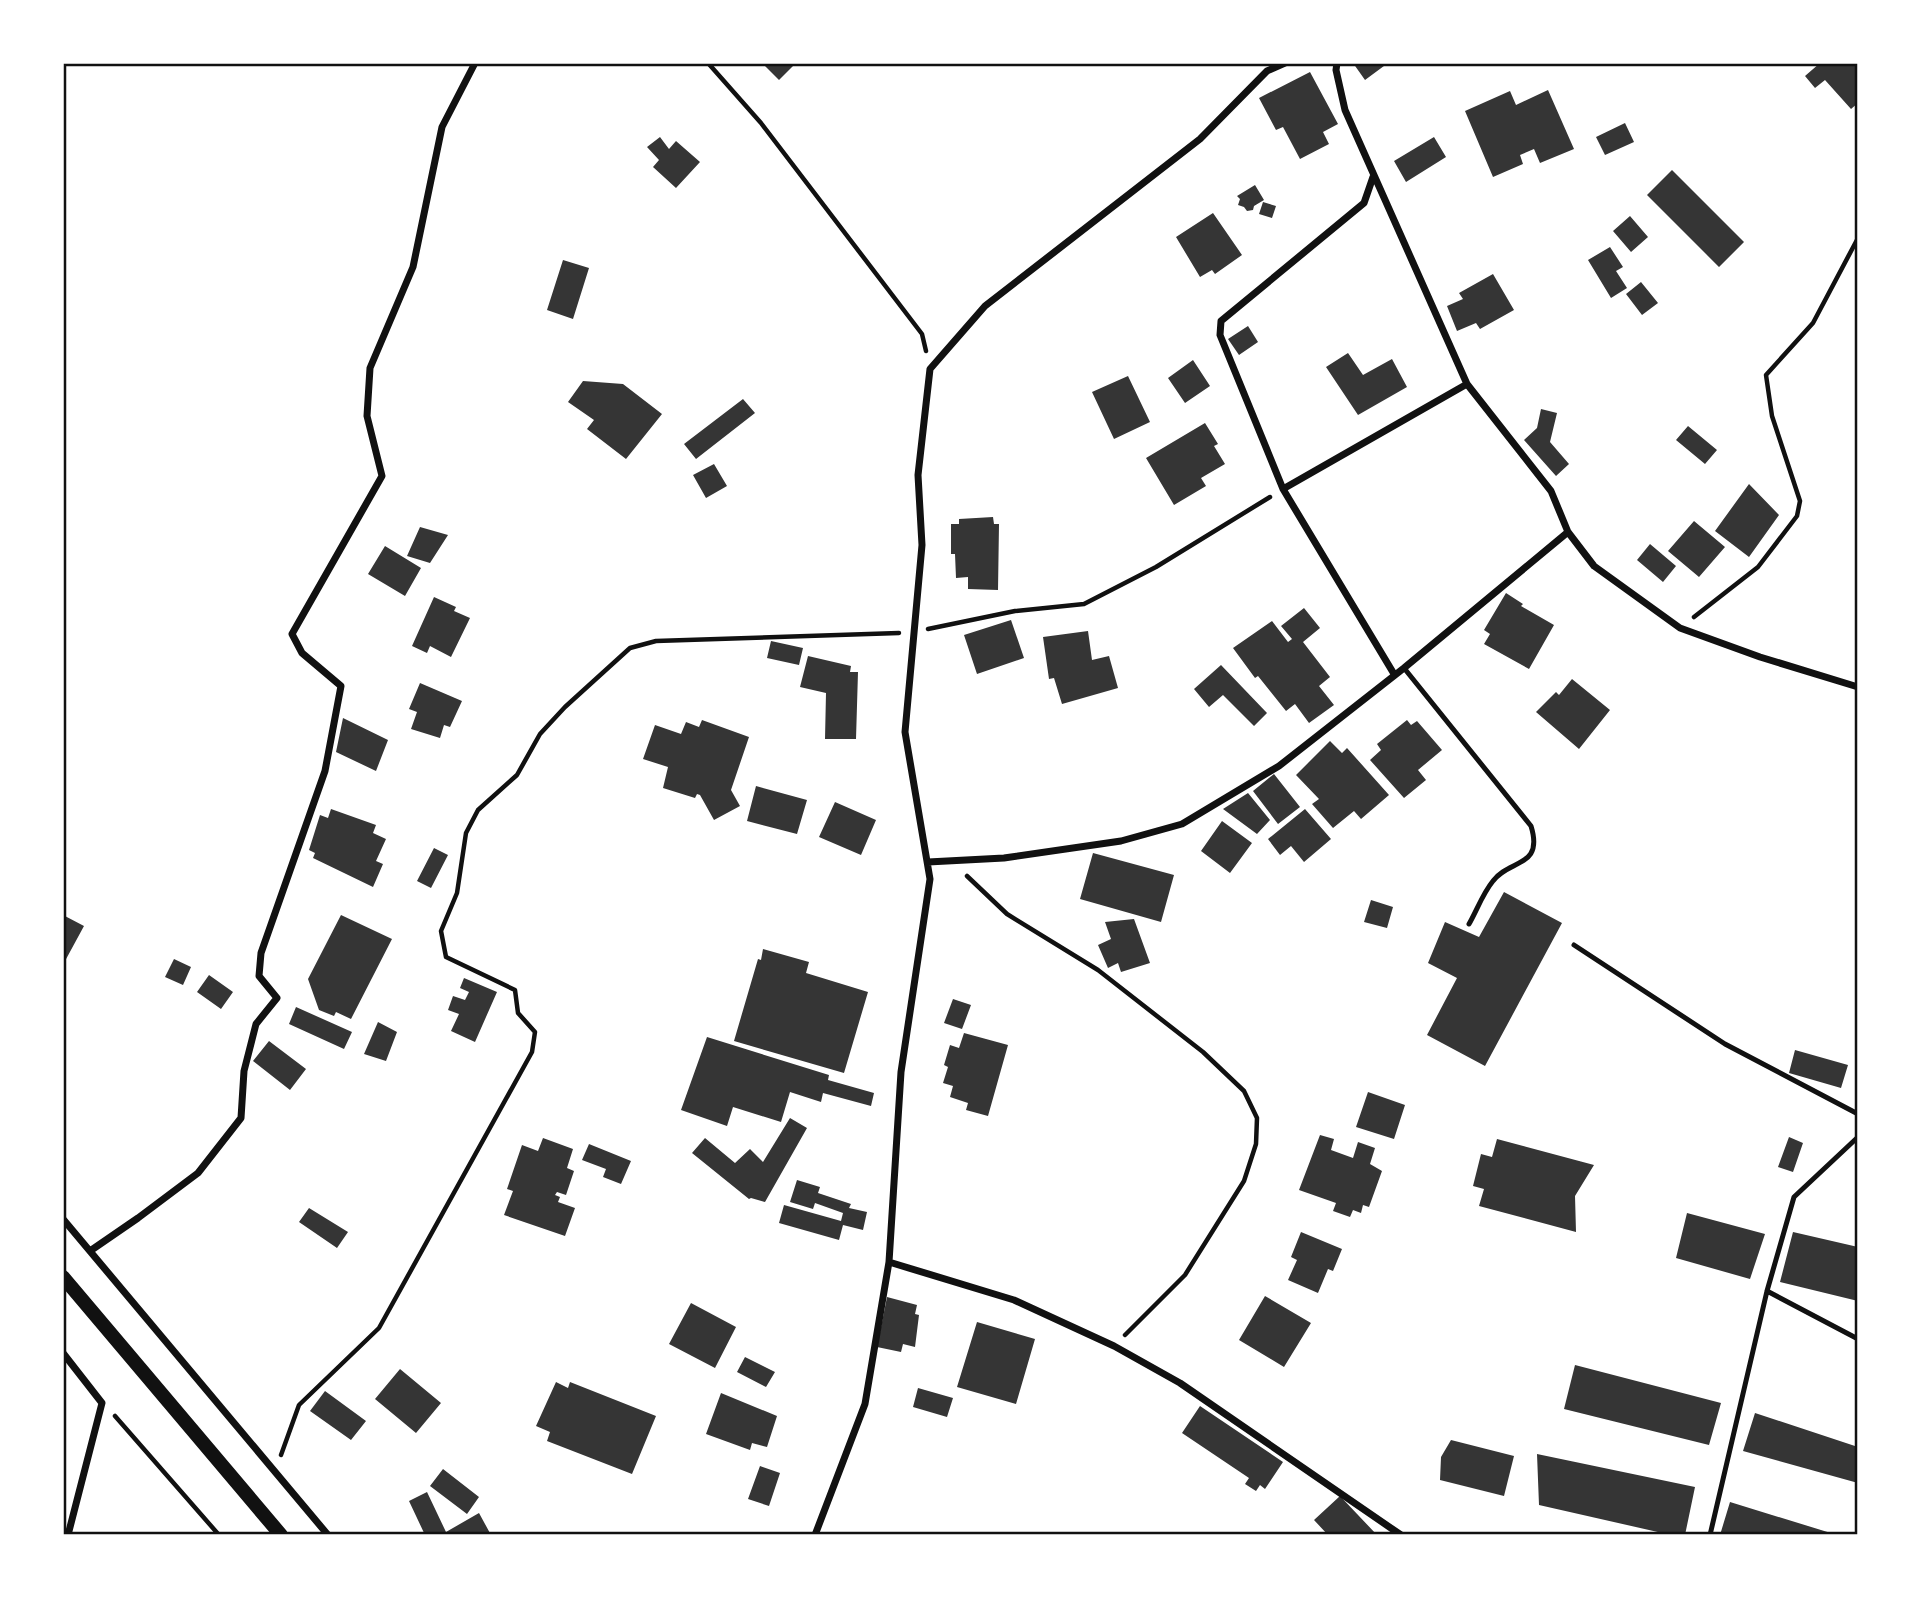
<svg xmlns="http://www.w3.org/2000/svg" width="1921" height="1598" viewBox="0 0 1921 1598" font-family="'Archivo Narrow',sans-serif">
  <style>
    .building { fill: #353535 }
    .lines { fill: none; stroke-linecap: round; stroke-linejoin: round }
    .path { stroke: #111; stroke-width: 4.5 }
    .service { stroke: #111; stroke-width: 5 }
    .minor { stroke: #111; stroke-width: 7 }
    .secondary { stroke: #111; stroke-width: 14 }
    .neatline { fill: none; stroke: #111; stroke-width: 2.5 }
  </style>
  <rect width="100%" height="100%" fill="#fff"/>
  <path class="building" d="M 762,63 L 796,63 L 779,80 Z
    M 1353,63 L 1388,63 L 1365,80 Z
    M 1820,63 L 1858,63 L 1858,103 L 1851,109 L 1825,80 L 1815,88 L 1805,76 Z
    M 1310,72 L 1338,124 L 1323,132 L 1329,144 L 1300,159 L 1283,127 L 1276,130 L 1259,98 Z
    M 1548,90 L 1574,149 L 1540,163 L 1534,149 L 1520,155 L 1523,164 L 1493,177 L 1465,111 L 1510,91 L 1516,105 Z
    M 1625,123 L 1634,142 L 1605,155 L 1596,137 Z
    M 660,137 L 669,149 L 676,141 L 700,162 L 676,188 L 653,167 L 659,160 L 647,147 Z
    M 1434,137 L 1446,157 L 1406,182 L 1394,161 Z
    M 1672,170 L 1744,242 L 1719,267 L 1647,195 Z
    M 1255,185 L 1264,200 L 1254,206 L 1253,210 L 1247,211 L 1244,207 L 1238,205 L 1240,199 L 1237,196 Z
    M 1263,202 L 1276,206 L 1272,218 L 1259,214 Z
    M 1213,213 L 1242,255 L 1215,274 L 1212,270 L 1200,277 L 1176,237 Z
    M 1630,216 L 1648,237 L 1631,252 L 1613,231 Z
    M 1610,247 L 1623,267 L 1616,271 L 1627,288 L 1611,298 L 1588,260 Z
    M 563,260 L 589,268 L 573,319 L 547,310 Z
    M 1493,274 L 1514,310 L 1480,329 L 1476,323 L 1457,331 L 1447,306 L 1463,299 L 1459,293 Z
    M 1641,282 L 1658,303 L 1642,315 L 1626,294 Z
    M 1248,326 L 1258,342 L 1239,355 L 1228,339 Z
    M 1348,353 L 1363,375 L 1392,359 L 1407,387 L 1358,415 L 1326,367 Z
    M 1193,360 L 1210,386 L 1185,403 L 1168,378 Z
    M 1128,376 L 1150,422 L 1114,439 L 1092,392 Z
    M 583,381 L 623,384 L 662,414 L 626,459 L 587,429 L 594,420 L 568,402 Z
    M 743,399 L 755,413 L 696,459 L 684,444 Z
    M 1541,409 L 1557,413 L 1550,442 L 1569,464 L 1556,476 L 1524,440 L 1537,428 Z
    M 1205,423 L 1218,444 L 1214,446 L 1225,464 L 1201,478 L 1206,486 L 1174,505 L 1146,458 Z
    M 1688,426 L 1717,450 L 1705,464 L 1676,440 Z
    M 714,464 L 727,486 L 706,498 L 693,475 Z
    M 1749,484 L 1779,515 L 1749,557 L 1715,531 Z
    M 993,517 L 994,524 L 999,524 L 998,590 L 968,589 L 968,577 L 956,578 L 955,554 L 951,554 L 951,524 L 959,524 L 959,519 Z
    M 1694,521 L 1725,547 L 1699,577 L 1668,551 Z
    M 420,527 L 448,535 L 430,563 L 407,556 Z
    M 1650,544 L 1676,566 L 1663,582 L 1637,560 Z
    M 385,546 L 421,568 L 405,596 L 368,574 Z
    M 1506,593 L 1523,604 L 1521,606 L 1554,625 L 1529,669 L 1484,644 L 1490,634 L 1484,630 Z
    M 434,597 L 456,607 L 454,611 L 470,618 L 451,657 L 430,646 L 427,653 L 412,646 Z
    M 1304,608 L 1320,628 L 1303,642 L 1330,677 L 1319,686 L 1334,705 L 1309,723 L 1295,704 L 1286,711 L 1258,676 L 1255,678 L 1233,648 L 1272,621 L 1288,642 L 1292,639 L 1281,626 Z
    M 1011,620 L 1024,658 L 977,674 L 964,635 Z
    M 1088,631 L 1092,660 L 1109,656 L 1118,688 L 1062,704 L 1054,678 L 1049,679 L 1043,637 Z
    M 771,641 L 803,648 L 799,665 L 767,658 Z
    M 808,656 L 851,666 L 850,672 L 858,672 L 856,739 L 825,739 L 826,693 L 800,687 Z
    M 1221,665 L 1267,713 L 1254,726 L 1223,695 L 1209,707 L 1194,689 Z
    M 1572,679 L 1610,710 L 1579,749 L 1536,712 L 1556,692 L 1559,695 Z
    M 420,683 L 462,701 L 450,727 L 444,725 L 440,738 L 411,729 L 417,712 L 409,709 Z
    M 343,718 L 388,740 L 376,771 L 336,752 Z
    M 702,720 L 749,737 L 731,790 L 740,806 L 714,820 L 700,795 L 697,794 L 695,798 L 663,788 L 668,767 L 643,759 L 655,725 L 681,734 L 686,722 L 699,727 Z
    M 1407,720 L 1411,725 L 1417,721 L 1442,750 L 1418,770 L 1426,780 L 1404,798 L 1370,760 L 1381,750 L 1377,744 Z
    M 1330,741 L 1342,753 L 1347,748 L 1389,795 L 1361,819 L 1354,811 L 1333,828 L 1312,804 L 1319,799 L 1296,775 Z
    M 1274,774 L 1300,807 L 1278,824 L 1253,791 Z
    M 756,786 L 807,800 L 797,834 L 747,821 Z
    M 1248,793 L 1270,820 L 1257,834 L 1223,809 Z
    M 835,802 L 876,820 L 861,855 L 819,837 Z
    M 331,809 L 376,825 L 373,833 L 386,839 L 376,861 L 383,864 L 373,887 L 313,858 L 315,853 L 309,850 L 320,815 L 328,818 Z
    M 1305,809 L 1331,839 L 1304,862 L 1291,846 L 1280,855 L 1268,839 Z
    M 1222,821 L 1252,843 L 1230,873 L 1201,851 Z
    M 434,848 L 448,855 L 431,888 L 417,881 Z
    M 1093,853 L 1174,875 L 1161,922 L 1080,899 Z
    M 1504,892 L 1562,923 L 1485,1066 L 1427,1035 L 1457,978 L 1428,963 L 1445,922 L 1479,937 Z
    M 1371,900 L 1393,907 L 1387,928 L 1364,922 Z
    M 63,915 L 84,926 L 65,961 L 63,960 Z
    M 341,915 L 392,939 L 351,1019 L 336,1012 L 334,1016 L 319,1010 L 308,979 Z
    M 1134,919 L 1150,963 L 1121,972 L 1118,963 L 1108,968 L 1098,945 L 1111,939 L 1105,922 Z
    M 763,949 L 809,962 L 806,973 L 868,992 L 844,1073 L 734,1041 L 758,959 L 761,960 Z
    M 174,959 L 191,967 L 183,985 L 165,977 Z
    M 209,975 L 233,992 L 221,1009 L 197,992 Z
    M 464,978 L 497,992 L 475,1042 L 451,1031 L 459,1014 L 448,1010 L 453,996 L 465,1000 L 469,992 L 460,988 Z
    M 953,999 L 971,1005 L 962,1029 L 944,1023 Z
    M 296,1007 L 352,1032 L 344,1049 L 289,1024 Z
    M 378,1022 L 397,1032 L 386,1061 L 364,1054 Z
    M 964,1033 L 1008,1045 L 988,1116 L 966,1110 L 968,1103 L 950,1097 L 953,1086 L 943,1083 L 948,1067 L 944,1065 L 950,1045 L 959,1048 Z
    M 707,1037 L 829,1075 L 828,1080 L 874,1093 L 871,1106 L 823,1093 L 821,1102 L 790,1092 L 781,1122 L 733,1107 L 727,1126 L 681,1110 Z
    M 269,1041 L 306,1069 L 290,1090 L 253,1061 Z
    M 1795,1050 L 1848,1065 L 1841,1088 L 1789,1073 Z
    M 1368,1092 L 1405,1105 L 1394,1139 L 1356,1127 Z
    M 790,1118 L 807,1128 L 765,1202 L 751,1198 L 749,1199 L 692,1153 L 705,1138 L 735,1163 L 750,1149 L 763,1162 Z
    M 1320,1135 L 1334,1139 L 1331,1150 L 1353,1158 L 1358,1142 L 1375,1148 L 1370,1164 L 1382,1171 L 1369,1207 L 1363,1205 L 1361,1213 L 1353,1210 L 1350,1217 L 1333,1211 L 1336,1203 L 1299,1190 Z
    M 1789,1137 L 1803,1143 L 1793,1172 L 1778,1167 Z
    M 543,1138 L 573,1149 L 567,1168 L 574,1171 L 566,1195 L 557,1192 L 555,1195 L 560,1197 L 558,1202 L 575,1208 L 565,1236 L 504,1215 L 513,1191 L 507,1189 L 522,1145 L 538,1151 Z
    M 1497,1139 L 1594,1165 L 1575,1196 L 1576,1232 L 1479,1206 L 1484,1189 L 1473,1186 L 1481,1154 L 1492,1157 Z
    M 589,1144 L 631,1161 L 621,1184 L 603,1177 L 606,1169 L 582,1160 Z
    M 797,1180 L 820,1187 L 818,1193 L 851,1204 L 849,1208 L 867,1212 L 863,1230 L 843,1225 L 839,1240 L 779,1223 L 784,1205 L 841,1221 L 843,1213 L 815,1203 L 813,1209 L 790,1202 Z
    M 309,1208 L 348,1232 L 337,1248 L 299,1222 Z
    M 1687,1213 L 1765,1234 L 1750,1279 L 1676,1258 Z
    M 1301,1232 L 1342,1249 L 1333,1271 L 1328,1269 L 1318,1293 L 1288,1280 L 1297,1260 L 1291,1257 Z
    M 1793,1232 L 1858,1247 L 1858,1301 L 1780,1282 Z
    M 1265,1296 L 1311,1323 L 1284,1367 L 1239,1340 Z
    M 887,1297 L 917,1305 L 915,1314 L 919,1315 L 915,1347 L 903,1344 L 901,1352 L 877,1347 Z
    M 691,1303 L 736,1327 L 715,1368 L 669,1344 Z
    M 977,1322 L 1035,1339 L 1016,1404 L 957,1387 Z
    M 745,1357 L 775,1372 L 766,1387 L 737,1372 Z
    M 1575,1365 L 1721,1403 L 1709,1445 L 1564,1409 Z
    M 400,1369 L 441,1403 L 416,1433 L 375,1399 Z
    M 556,1382 L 568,1388 L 570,1382 L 656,1416 L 632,1474 L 547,1441 L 550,1432 L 536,1426 Z
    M 918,1388 L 953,1398 L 947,1417 L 913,1407 Z
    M 325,1391 L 366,1421 L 351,1440 L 310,1411 Z
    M 721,1393 L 777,1416 L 767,1447 L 752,1443 L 750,1450 L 706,1434 Z
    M 1200,1406 L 1283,1462 L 1265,1489 L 1260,1485 L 1256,1491 L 1245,1484 L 1249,1478 L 1182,1433 Z
    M 1755,1413 L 1858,1447 L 1858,1483 L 1743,1451 Z
    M 1451,1440 L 1514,1456 L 1504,1496 L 1440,1480 L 1441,1457 Z
    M 1537,1454 L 1695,1487 L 1685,1535 L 1671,1535 L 1539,1505 Z
    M 760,1466 L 780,1473 L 769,1506 L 748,1499 Z
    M 443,1469 L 479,1497 L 467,1514 L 430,1486 Z
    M 427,1492 L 446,1532 L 479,1513 L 491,1535 L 425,1535 L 409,1501 Z
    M 1340,1496 L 1377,1535 L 1328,1535 L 1314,1520 Z
    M 1730,1502 L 1834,1534 L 1834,1535 L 1720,1535 Z"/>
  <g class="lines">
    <path class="path" d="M 708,63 L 761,123 L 922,334 L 926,351
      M 1694,617 L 1758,567 L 1797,516 L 1800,501 L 1772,416 L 1766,375 L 1813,323 L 1858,238
      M 928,629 L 1015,611 L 1084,604 L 1156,567 L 1270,497
      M 967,876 L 1007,914 L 1098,970 L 1203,1052 L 1244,1091 L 1257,1118 L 1256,1144 L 1244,1181 L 1185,1275 L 1125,1335
      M 115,1416 L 219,1535
      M 281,1455 L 299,1405 L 379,1328 L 532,1052 L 535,1032 L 518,1013 L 515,990 L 446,957 L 441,931 L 457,893 L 466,833 L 478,810 L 517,775 L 540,734 L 565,707 L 630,648 L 656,641 L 899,633"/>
    <path class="service" d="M 1404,668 L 1531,826 C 1544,868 1509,859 1493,881 C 1483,893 1477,910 1469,924
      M 1574,945 L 1725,1044 L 1858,1114
      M 1767,1291 L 1858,1339
      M 1710,1535 L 1767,1291 L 1794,1197 L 1858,1137"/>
    <path class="minor" d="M 1337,63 L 1336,70 L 1345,110 L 1467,384 L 1551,491 L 1568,532 L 1594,566 L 1680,628 L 1760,657 L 1858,687
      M 1373,177 L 1364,203 L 1221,321 L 1220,335 L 1283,489 L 1394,674
      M 1283,489 L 1467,384
      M 928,862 L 1004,858 L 1121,841 L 1182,824 L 1279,766 L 1404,668 L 1568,532
      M 63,1219 L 328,1535
      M 90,1251 L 138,1218 L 198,1173 L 241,1118 L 244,1071 L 256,1024 L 277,998 L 259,976 L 261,953 L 325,771 L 341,686 L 302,653 L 292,634 L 382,476 L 367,416 L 370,368 L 413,267 L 442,127 L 475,63
      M 889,1262 L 1014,1300 L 1114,1346 L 1180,1383 L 1401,1535
      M 63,1353 L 102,1403 L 68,1535
      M 815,1535 L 865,1404 L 889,1262 L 901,1072 L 930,879 L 905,732 L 922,545 L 918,475 L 930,369 L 985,306 L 1200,139 L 1267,71 L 1285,63"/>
    <path class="secondary" d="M 63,1277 L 281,1535"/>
  </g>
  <rect width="1921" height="1598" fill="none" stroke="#ffffff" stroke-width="130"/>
  <rect x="65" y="65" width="1791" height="1468" class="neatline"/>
</svg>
